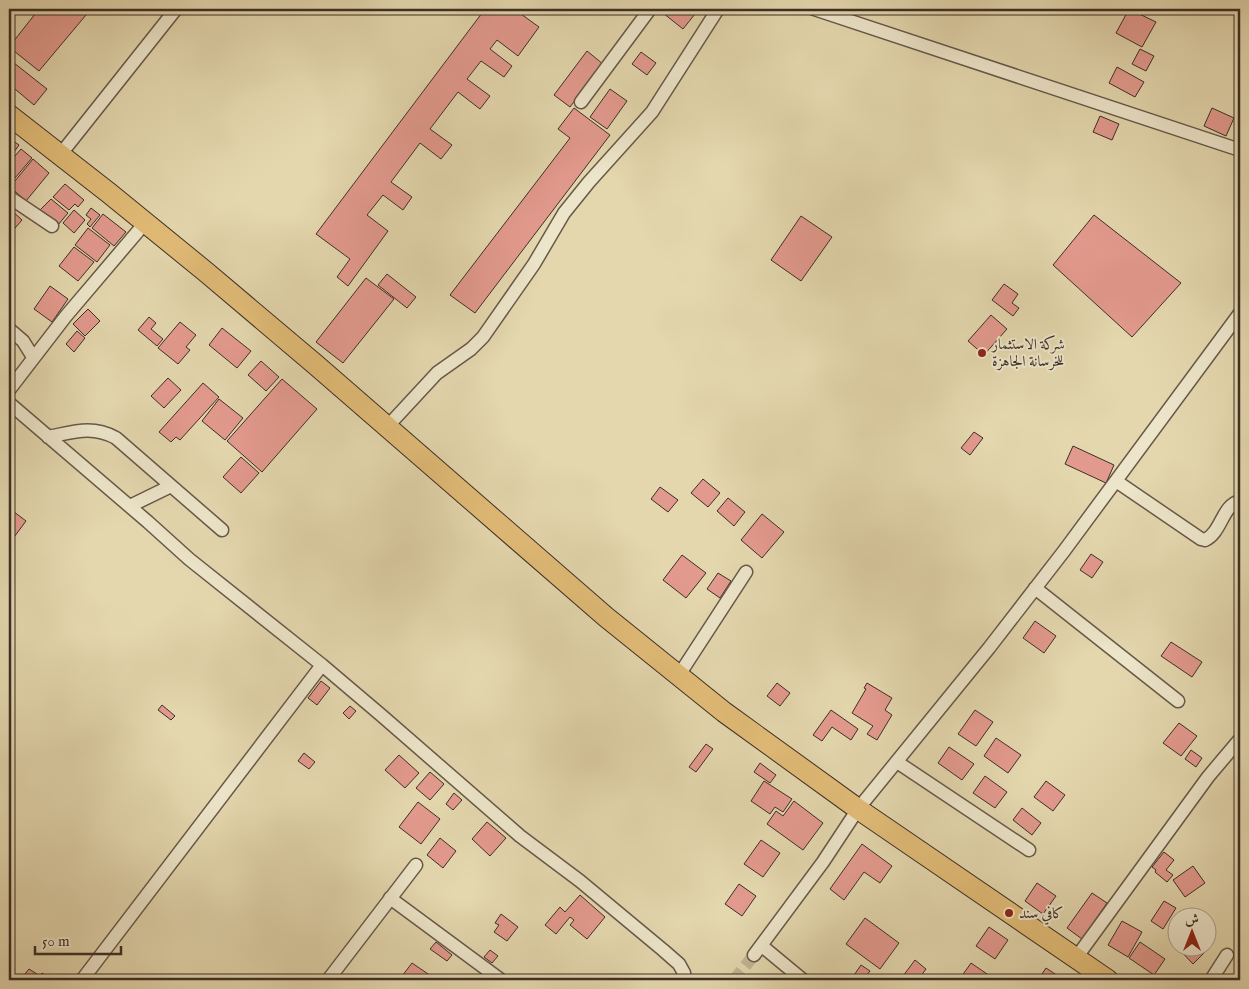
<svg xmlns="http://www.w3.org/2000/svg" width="1249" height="989" viewBox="0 0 1249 989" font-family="'IM FELL English',Amiri,serif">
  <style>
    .building { fill: #e39a8e; stroke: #3c2f27 }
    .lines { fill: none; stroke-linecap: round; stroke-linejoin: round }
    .street-tunnel { stroke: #c2b593; stroke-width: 12; stroke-dasharray: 12 6; stroke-linecap: butt }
    .street-casing { stroke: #665949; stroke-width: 15 }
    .primary-casing { stroke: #3c2f27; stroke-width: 22 }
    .street { stroke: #ede5ca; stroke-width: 12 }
    .primary { stroke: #e2bc77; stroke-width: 20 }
    .poi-dot { fill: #8f2418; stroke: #ede5ca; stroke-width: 2 }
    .labels { text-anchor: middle; stroke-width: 4; stroke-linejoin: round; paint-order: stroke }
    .poi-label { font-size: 15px; fill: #3c2f27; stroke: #ede5ca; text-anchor: start }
  </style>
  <rect width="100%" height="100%" fill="#e4d7ae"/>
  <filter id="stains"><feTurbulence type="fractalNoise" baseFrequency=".004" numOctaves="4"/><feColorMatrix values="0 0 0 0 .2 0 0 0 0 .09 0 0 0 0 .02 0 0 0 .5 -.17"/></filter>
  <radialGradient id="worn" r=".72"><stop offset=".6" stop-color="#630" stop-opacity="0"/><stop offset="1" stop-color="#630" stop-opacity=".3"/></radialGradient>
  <path class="building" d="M 39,9 L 91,9 L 39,71 L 9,47 Z
    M 485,9 L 514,9 L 539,27 L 518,56 L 497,40 L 490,49 L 512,66 L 504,77 L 481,61 L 467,79 L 490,96 L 480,109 L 458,92 L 430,129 L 452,145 L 441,159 L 420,143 L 391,182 L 412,197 L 403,210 L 383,195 L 367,215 L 388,231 L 348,286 L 337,277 L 350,259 L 316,234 Z
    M 658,9 L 699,9 L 683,29 Z
    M 1129,9 L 1156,22 L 1142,47 L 1116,33 Z
    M 1140,49 L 1154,56 L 1146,71 L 1132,64 Z
    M 587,51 L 603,64 L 570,107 L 554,95 Z
    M 641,52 L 656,63 L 647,75 L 632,64 Z
    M 9,59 L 47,89 L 34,105 L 9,84 Z
    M 1117,67 L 1144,82 L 1135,97 L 1109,83 Z
    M 610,89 L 627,101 L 607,129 L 590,117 Z
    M 574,108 L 610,135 L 475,313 L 450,295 L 570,138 L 558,129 Z
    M 1212,108 L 1234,118 L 1226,136 L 1204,126 Z
    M 1100,116 L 1119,124 L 1112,140 L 1093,132 Z
    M 9,138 L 19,145 L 9,159 Z
    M 21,149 L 32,158 L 9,185 L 9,163 Z
    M 33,159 L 49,173 L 26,201 L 10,187 Z
    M 65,184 L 84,200 L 78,207 L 75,204 L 69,210 L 53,197 Z
    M 51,199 L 68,213 L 58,225 L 40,210 Z
    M 9,208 L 22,220 L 9,235 Z
    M 91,208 L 100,215 L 90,227 L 87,224 L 91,219 L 86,215 Z
    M 74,210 L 85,220 L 74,233 L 63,223 Z
    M 103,214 L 126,232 L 114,246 L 92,228 Z
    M 1094,215 L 1181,283 L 1132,337 L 1053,265 Z
    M 801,216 L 832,237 L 801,281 L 771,260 Z
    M 88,228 L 110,245 L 97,262 L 75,245 Z
    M 74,247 L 94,262 L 78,281 L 59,266 Z
    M 387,274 L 416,297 L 407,308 L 378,285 Z
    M 366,278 L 394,299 L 343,363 L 316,342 Z
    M 1004,284 L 1018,294 L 1012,303 L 1019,308 L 1013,316 L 992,300 Z
    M 50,286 L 68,299 L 52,322 L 34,309 Z
    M 88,309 L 100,321 L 85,336 L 73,324 Z
    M 991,315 L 1007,329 L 984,355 L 968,341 Z
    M 149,317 L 156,323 L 151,329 L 163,339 L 157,346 L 138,330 Z
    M 180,322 L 196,335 L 186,347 L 190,350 L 178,364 L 158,348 Z
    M 222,328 L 251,351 L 237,368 L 209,345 Z
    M 77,331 L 85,338 L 74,352 L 66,344 Z
    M 261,361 L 279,377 L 266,391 L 248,375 Z
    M 168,378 L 181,390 L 164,408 L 151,396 Z
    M 282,379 L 317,409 L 262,472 L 227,441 Z
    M 203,383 L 219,397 L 180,440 L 176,437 L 171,442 L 159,432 Z
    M 219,399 L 243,418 L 225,440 L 202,421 Z
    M 974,432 L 983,438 L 970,455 L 961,448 Z
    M 1073,446 L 1114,465 L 1106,483 L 1065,464 Z
    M 241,457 L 259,473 L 241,493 L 223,477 Z
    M 703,479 L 720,493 L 708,507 L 691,493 Z
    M 660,487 L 678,500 L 668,512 L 651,499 Z
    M 728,498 L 745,512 L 734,526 L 717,511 Z
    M 9,508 L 26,521 L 9,544 Z
    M 762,514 L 784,532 L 762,558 L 741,540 Z
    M 1091,554 L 1103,562 L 1092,578 L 1080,570 Z
    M 682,555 L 706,573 L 686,598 L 663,580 Z
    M 718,573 L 731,581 L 720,598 L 707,589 Z
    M 1035,621 L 1056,636 L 1044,653 L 1023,638 Z
    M 1171,642 L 1202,662 L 1192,677 L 1161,656 Z
    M 321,681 L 330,688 L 317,705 L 308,698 Z
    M 777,683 L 790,693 L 780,706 L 767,696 Z
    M 867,683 L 892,698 L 885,710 L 892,715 L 877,740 L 867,734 L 873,726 L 852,713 L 866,689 L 864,688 Z
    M 162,705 L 175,716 L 171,720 L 158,710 Z
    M 350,706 L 356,711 L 349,719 L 343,713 Z
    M 831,710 L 858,729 L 851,740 L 832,727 L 822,741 L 813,735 Z
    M 975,710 L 993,722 L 976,746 L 958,734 Z
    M 1179,723 L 1197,736 L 1181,756 L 1163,743 Z
    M 996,738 L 1021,755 L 1008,773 L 984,756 Z
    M 706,744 L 713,749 L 696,772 L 689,767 Z
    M 949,747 L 974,764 L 962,780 L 938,763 Z
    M 1191,750 L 1202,758 L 1196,767 L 1185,759 Z
    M 304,753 L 315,762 L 309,769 L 298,761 Z
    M 399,755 L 419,773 L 405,788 L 385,770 Z
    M 760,763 L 776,775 L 770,783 L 754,772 Z
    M 430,772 L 444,784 L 430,800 L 416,788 Z
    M 985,776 L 1007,792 L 995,808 L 973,793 Z
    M 764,781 L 792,799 L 783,812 L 775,807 L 770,814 L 751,801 Z
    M 1046,781 L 1065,795 L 1053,811 L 1034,797 Z
    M 454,793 L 462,800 L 453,810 L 446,804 Z
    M 794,801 L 823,823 L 803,850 L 767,824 L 776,811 L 783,816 Z
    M 418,802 L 440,819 L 421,844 L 399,827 Z
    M 1022,808 L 1041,823 L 1032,835 L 1013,820 Z
    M 487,822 L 506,838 L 490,856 L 472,839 Z
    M 440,838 L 456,851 L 443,868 L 427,855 Z
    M 761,840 L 780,853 L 763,877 L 744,864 Z
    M 862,844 L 892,866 L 880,883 L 864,872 L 844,900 L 830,889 Z
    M 1164,852 L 1174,860 L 1166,870 L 1173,875 L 1167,882 L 1155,872 L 1156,870 L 1152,867 Z
    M 1193,866 L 1205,883 L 1185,897 L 1173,880 Z
    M 1037,883 L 1056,896 L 1043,914 L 1025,901 Z
    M 739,884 L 756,896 L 742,916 L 725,904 Z
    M 1092,893 L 1107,903 L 1082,939 L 1067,928 Z
    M 580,895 L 605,917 L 587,939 L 570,925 L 574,920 L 570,917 L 556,934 L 545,925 L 560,907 L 565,912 Z
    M 1164,901 L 1176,908 L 1163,929 L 1151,921 Z
    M 501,914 L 518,927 L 507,941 L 494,932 L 499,925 L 495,923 Z
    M 865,918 L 899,943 L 880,969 L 846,944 Z
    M 1122,921 L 1142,932 L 1128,957 L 1108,945 Z
    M 989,927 L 1008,940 L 995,959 L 976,946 Z
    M 436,942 L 452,955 L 447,961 L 430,949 Z
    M 1140,942 L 1165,959 L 1154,975 L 1129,958 Z
    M 1176,945 L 1176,946 L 1205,946 L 1208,949 L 1193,964 L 1176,946 Z
    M 490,950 L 498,956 L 492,963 L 484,957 Z
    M 915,960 L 926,969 L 918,980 L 900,980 Z
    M 412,963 L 434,978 L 432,980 L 399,980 Z
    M 971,963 L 990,976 L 987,980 L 959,980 Z
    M 861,965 L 870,971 L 863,980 L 855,980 L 852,978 Z
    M 1046,968 L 1064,980 L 1038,980 Z
    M 29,969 L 40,976 L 42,973 L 52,980 L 20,980 Z"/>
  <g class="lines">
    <path class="street-tunnel" d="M 734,980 L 754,955"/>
    <defs>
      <path id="street" d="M 814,9 L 1240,150
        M 581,102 L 650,9
        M 60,155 L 176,9
        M 9,197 L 52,226
        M 9,329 L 23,341 L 33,357
        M 9,390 L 66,316 L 145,223
        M 9,403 L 148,522 L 189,559 L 322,665 L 381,715 L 520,836 L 580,881 L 663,950 L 679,964 L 684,973 L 685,980
        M 387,427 L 437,373 L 471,349 L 483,337 L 534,264 L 564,213 L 589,182 L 652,112 L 718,9
        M 48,437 C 74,432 92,425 116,438 L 222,530
        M 1116,481 L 1201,539 L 1205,540 C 1222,532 1222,505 1240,501
        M 130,506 L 171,486
        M 1035,588 L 1178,701
        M 679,675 L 746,572
        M 897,762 L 1029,850
        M 390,898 L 501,980
        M 762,946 L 803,980
        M 754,955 L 823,862 L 858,809 L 989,648 L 1064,551 L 1240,313
        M 1076,958 L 1208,777 L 1240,739
        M 82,980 L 322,665
        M 328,980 L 416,865
        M 1211,980 L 1227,955"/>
      <path id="primary" d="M 9,115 L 109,193 L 206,272 L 316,365 L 606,617 L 724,712 L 858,809 L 1108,980"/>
    </defs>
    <use href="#street" class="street-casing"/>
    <use href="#primary" class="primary-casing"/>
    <use href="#street" class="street"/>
    <use href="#primary" class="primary"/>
  </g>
  <g class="poi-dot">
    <circle cx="982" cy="353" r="5"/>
    <circle cx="1009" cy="913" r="5"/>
  </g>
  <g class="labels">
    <g class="poi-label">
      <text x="992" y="349">شركة الاستثمار<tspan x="992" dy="17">للخرسانة الجاهزة</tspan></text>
      <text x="1019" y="918">كافي سند</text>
    </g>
  </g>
  <rect width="1249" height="989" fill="none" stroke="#e4d7ae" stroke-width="30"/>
  <rect x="10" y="10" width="1229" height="969" fill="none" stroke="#3c2f27" stroke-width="2.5"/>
  <rect x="15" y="15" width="1219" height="959" fill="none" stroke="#3c2f27"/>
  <g transform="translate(1192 932)"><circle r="24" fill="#ede5ca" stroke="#a69c89"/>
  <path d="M0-4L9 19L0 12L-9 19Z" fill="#8f2418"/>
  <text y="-8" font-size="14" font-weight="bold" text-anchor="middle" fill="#3c2f27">ش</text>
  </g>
  <path d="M35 946v8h86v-8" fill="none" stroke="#3c2f27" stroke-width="2.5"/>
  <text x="42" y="946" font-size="15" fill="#3c2f27" stroke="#ede5ca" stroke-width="4" paint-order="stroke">50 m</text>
  <rect width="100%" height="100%" filter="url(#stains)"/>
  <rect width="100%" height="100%" fill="url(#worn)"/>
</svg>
